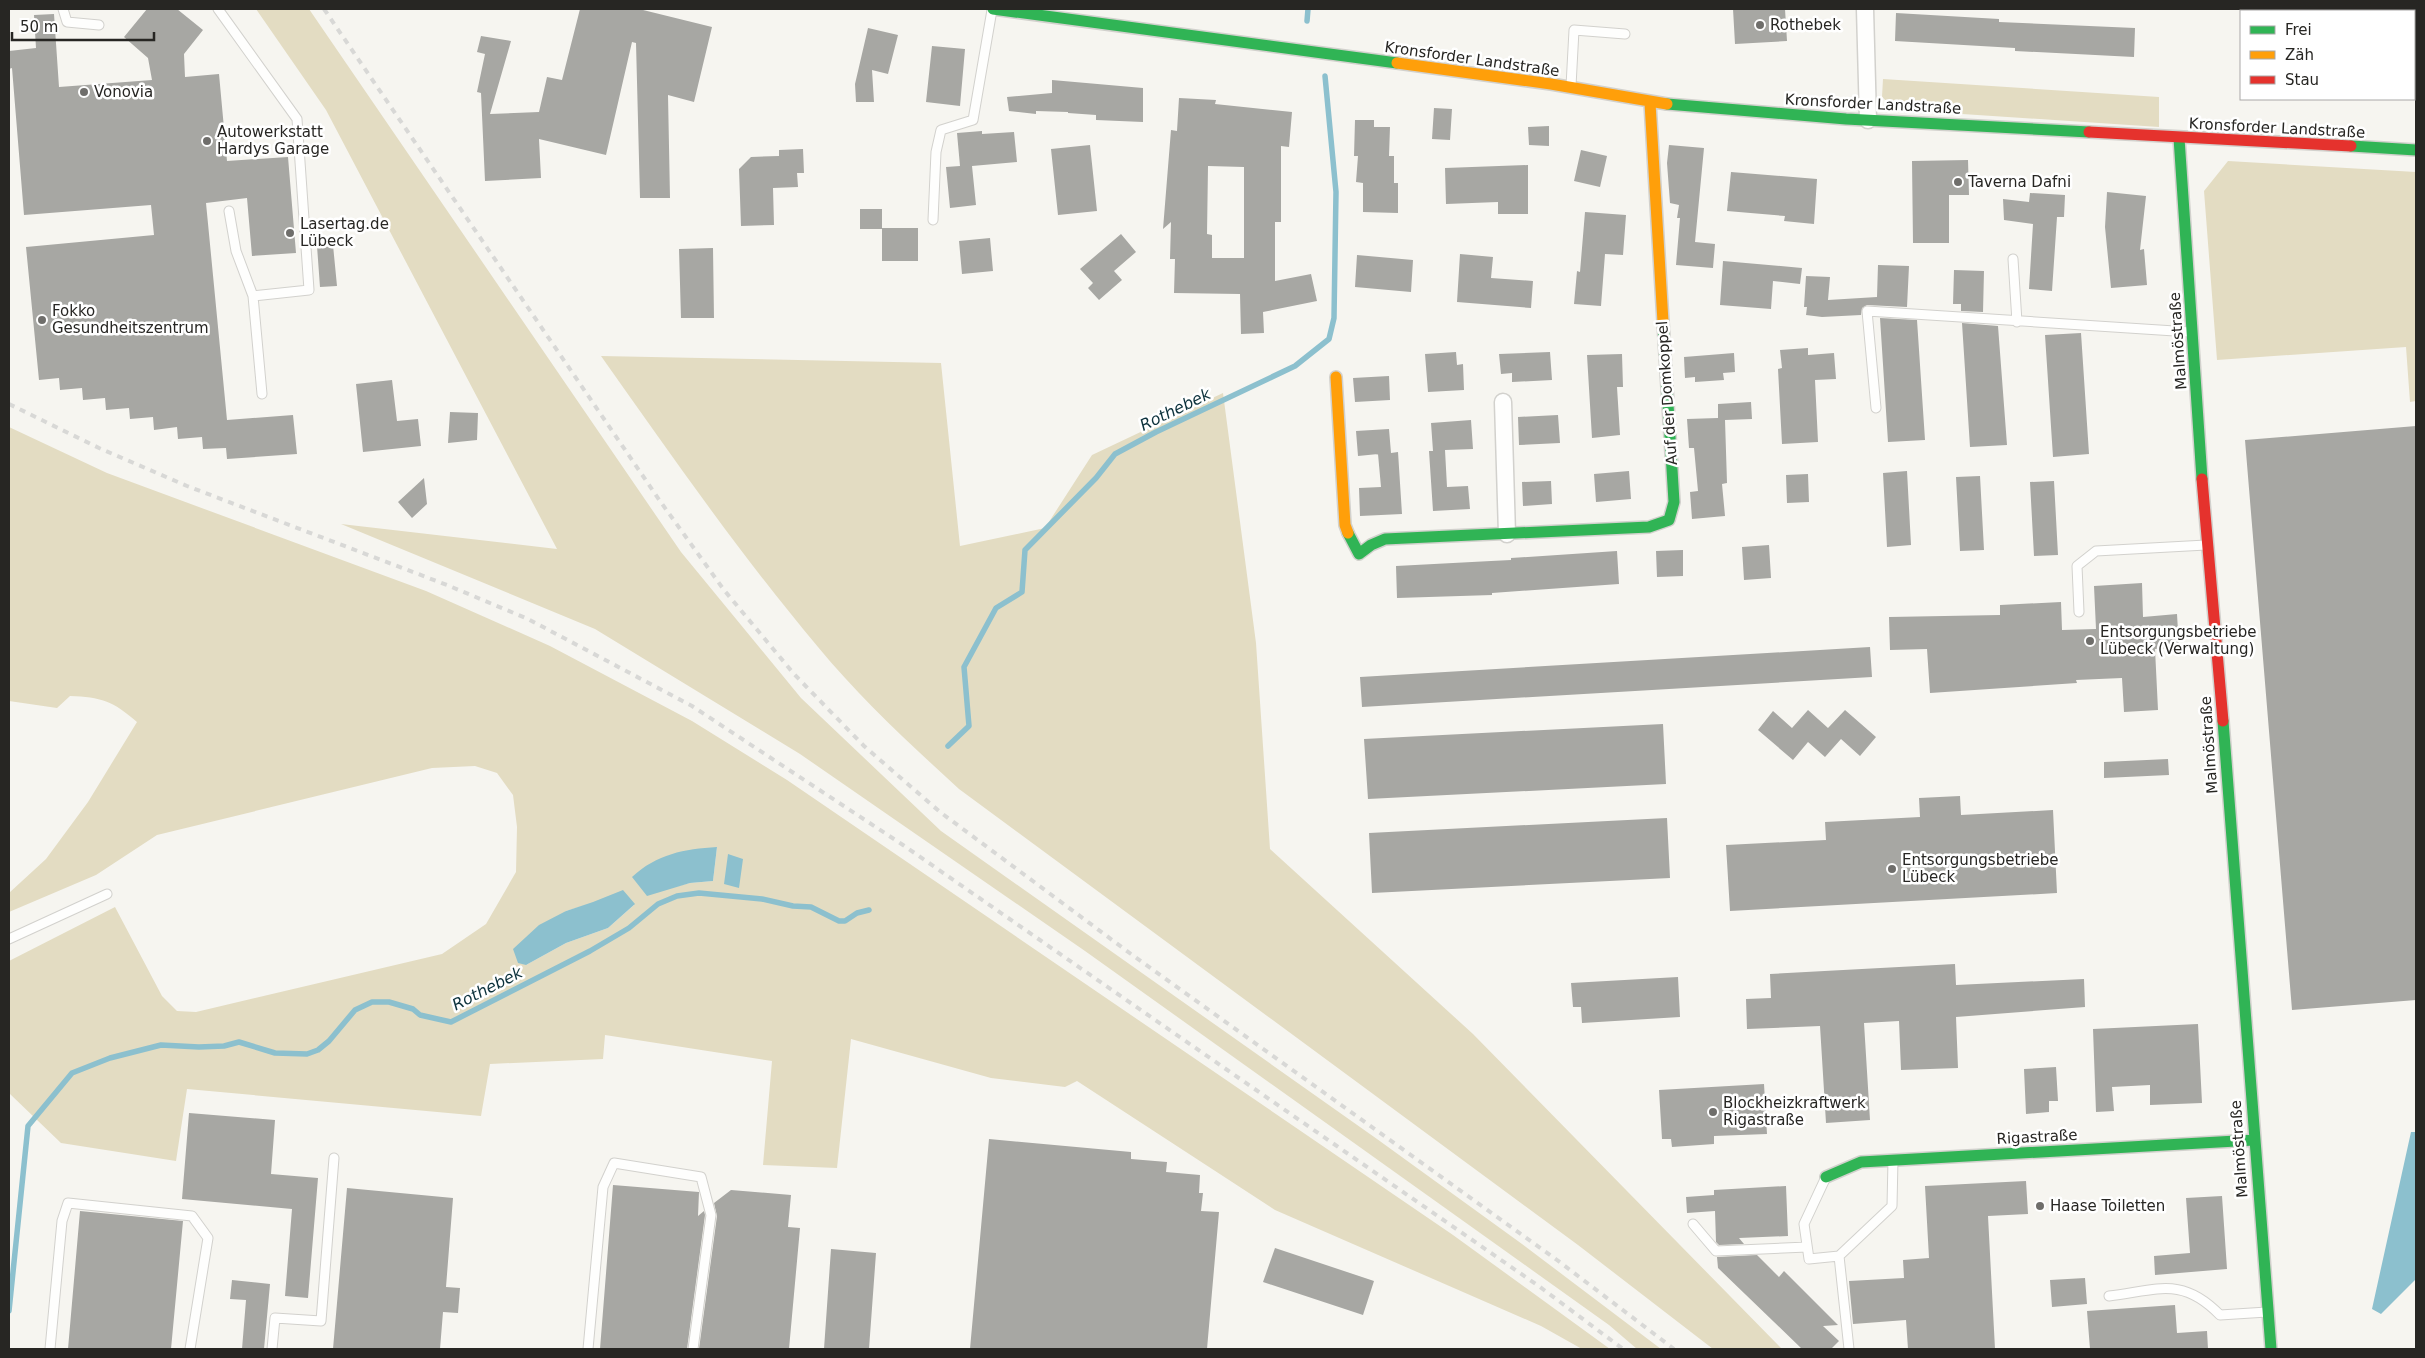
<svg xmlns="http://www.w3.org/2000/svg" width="2425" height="1358" viewBox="0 0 2425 1358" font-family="'DejaVu Sans',sans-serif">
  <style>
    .green { fill: #e3dcc2; fill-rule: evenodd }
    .water { fill: #8cc0ce }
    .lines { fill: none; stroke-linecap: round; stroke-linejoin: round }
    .stream { stroke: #8cc0ce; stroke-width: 5.5 }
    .building { fill: #a7a7a3; fill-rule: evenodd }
    .lane-casing { stroke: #d2d1cd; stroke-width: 11 }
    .street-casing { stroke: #d2d1cd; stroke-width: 19 }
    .fast-casing { stroke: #d2d1cd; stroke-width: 14 }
    .slow-casing { stroke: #d2d1cd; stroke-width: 14 }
    .jam-casing { stroke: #d2d1cd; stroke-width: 14 }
    .lane { stroke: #fefefd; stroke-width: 9 }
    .street { stroke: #fefefd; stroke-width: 16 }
    .fast { stroke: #30b455; stroke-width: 11 }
    .slow { stroke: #ff9f0a; stroke-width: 11 }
    .jam { stroke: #e5322d; stroke-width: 11 }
    .rail { stroke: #d8d8d6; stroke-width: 4; stroke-dasharray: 6 6; stroke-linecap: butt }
    .poi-dot { fill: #6f6e6b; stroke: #fff; stroke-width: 2 }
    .labels { text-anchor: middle; stroke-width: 5; stroke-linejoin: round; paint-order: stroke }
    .poi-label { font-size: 15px; fill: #272623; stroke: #fff; text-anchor: start }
    .street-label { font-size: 15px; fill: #272623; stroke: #fff }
    .water-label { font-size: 16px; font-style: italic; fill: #0d323c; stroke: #fff }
  </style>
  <rect width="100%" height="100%" fill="#f6f5f0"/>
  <path class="green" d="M 256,9 L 309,9 L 681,552 L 801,698 L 941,831 L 1377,1139 L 1522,1244 L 1661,1349 L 1637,1349 L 1609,1325 L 1085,951 L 800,754 L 595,629 L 341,524 L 557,549 L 326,110 Z
    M 1883,79 L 2159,97 L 2159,127 L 1902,110 L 1893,107 L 1882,97 Z
    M 2228,161 L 2416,172 L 2416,401 L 2410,402 L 2406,347 L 2217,360 L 2204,191 Z
    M 601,356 L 941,363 L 960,546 L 1045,528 L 1092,455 L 1223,393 L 1256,643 L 1270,849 L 1473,1034 L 1782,1349 L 1713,1349 L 1578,1245 L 959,789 C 910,744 860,698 818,647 C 739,553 671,455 601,356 Z
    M 9,427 L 107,473 L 426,591 L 550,646 L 692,721 L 787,780 L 1453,1235 L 1610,1349 L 1582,1349 L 1541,1326 L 1275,1210 L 1077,1081 L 1065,1087 L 991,1078 L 851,1039 L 837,1168 L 763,1165 L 772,1061 L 605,1035 L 603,1059 L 490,1064 L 481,1116 L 187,1089 L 176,1161 L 61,1143 L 10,1094 L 9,961 L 115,907 L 162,996 L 177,1011 L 196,1012 L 442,954 L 486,924 L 516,872 L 517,827 L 513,795 L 497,773 L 475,766 L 432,768 L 157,835 L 96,875 L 9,912 L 9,893 L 46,859 L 88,802 L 137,722 C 113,701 101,697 70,696 L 57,708 L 9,701 ZM 717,847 L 713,881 L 690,883 L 662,890 ZM 593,903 L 634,905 L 608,928 L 566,943 L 526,965 L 566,911 Z"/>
  <path class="water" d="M 717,847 L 713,881 L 690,883 L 647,896 L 632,877 C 657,854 684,849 717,847 Z
    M 728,854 L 743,859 L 739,888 L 724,884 Z
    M 623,890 L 635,904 L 608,928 L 566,943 L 526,965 L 518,963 L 513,949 L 539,925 L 566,911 L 593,902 Z
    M 2411,1132 L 2416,1132 L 2416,1279 L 2381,1314 L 2372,1309 Z"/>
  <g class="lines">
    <path class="stream" d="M 1307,21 L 1308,9
      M 948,746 L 969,726 L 964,667 L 996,608 L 1022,592 L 1025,550 L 1096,478 L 1115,454 L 1156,432 L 1295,366 L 1329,339 L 1334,318 L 1336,192 L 1325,76
      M 9,1311 L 28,1126 L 72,1073 L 110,1058 L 161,1045 L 199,1047 L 224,1046 L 239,1042 L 275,1053 L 307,1054 L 318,1050 L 329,1041 L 355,1010 L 372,1002 L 389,1002 L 413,1009 L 420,1015 L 451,1022 L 590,951 L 629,928 L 658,904 L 677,896 L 699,893 L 762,899 L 793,906 L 811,907 L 839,921 L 845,921 L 857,913 L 869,910"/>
  </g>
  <path class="building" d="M 147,9 L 177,9 L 203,30 L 184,54 L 185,77 L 219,74 L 227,161 L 288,157 L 296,253 L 252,256 L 247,198 L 206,203 L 227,420 L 293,415 L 297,454 L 227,459 L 226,448 L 203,449 L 202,437 L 178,439 L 177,427 L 154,430 L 153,417 L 130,419 L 129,408 L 106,410 L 105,398 L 83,400 L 82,388 L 60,390 L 59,378 L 39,380 L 26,247 L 154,235 L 151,205 L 24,215 L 12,68 L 9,69 L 9,51 L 36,48 L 34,15 L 54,14 L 59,87 L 152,80 L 148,58 L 124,37 Z
    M 580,9 L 639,9 L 712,27 L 694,102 L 668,95 L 670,198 L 640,198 L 636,43 L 632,42 L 606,155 L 539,139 L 541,178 L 485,181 L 481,93 L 477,92 L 485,54 L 477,52 L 481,36 L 511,41 L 490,114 L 539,112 L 547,77 L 562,80 Z
    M 1733,9 L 1785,9 L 1787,41 L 1735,44 Z
    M 1896,13 L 1999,19 L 1999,22 L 2135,28 L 2134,57 L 2015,51 L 2015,48 L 1895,41 Z
    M 868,28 L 898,35 L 888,74 L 872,70 L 874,102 L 856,102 L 855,84 Z
    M 932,46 L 965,49 L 960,106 L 926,102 Z
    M 1052,80 L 1143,88 L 1143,122 L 1096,120 L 1096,115 L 1068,113 L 1068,112 L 1036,111 L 1036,114 L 1009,111 L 1007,97 L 1052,93 Z
    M 1179,98 L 1216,100 L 1215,104 L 1292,112 L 1289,147 L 1281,146 L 1281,222 L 1275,222 L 1275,281 L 1311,274 L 1317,301 L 1263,312 L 1264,333 L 1241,334 L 1240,294 L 1174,293 L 1175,259 L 1170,259 L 1171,222 L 1163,229 L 1171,130 L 1177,131 ZM 1208,166 L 1244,167 L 1244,258 L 1212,258 L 1212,235 L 1207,234 Z
    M 1434,108 L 1452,109 L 1450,140 L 1432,139 Z
    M 1355,120 L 1374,120 L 1374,127 L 1390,127 L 1389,156 L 1394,156 L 1394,183 L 1398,183 L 1398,213 L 1363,212 L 1363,183 L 1356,182 L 1358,156 L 1354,156 Z
    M 1549,126 L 1549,146 L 1529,145 L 1528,127 Z
    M 982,131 L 982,134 L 1014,132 L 1017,162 L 972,166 L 976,205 L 950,208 L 946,167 L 960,166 L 957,133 Z
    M 1090,145 L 1097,211 L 1058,215 L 1051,149 Z
    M 1669,145 L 1704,148 L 1695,242 L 1715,244 L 1713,268 L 1676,265 L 1680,218 L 1677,218 L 1679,205 L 1670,203 L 1667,163 Z
    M 803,149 L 804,173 L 797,173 L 798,187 L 773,188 L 774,225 L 741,226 L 739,169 L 751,157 L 779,156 L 779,150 Z
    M 1581,150 L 1607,156 L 1600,187 L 1574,181 Z
    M 1968,160 L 1969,195 L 1949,195 L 1949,243 L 1913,243 L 1912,161 Z
    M 1528,165 L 1528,214 L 1498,214 L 1498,202 L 1446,204 L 1445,168 Z
    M 1731,172 L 1817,179 L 1814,224 L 1784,221 L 1785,216 L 1727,211 Z
    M 2107,192 L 2146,196 L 2140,250 L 2144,249 L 2147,285 L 2111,288 L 2105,227 Z
    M 2030,193 L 2065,195 L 2064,217 L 2057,217 L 2052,291 L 2029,289 L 2033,224 L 2004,220 L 2003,199 L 2029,202 Z
    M 860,209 L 882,209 L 882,228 L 918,228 L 918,261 L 882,261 L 882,229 L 860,229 Z
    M 1585,212 L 1626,215 L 1623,255 L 1605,254 L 1601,306 L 1574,304 L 1577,271 L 1580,272 Z
    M 1121,234 L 1136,252 L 1114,271 L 1122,280 L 1099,300 L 1088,288 L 1093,283 L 1080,269 Z
    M 990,238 L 993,271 L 962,274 L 959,241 Z
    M 333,245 L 337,286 L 320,287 L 317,246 Z
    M 713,248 L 714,318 L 681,318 L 679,249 Z
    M 1460,254 L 1493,257 L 1491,278 L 1533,281 L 1531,308 L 1457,302 Z
    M 1357,255 L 1413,260 L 1411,292 L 1355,287 Z
    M 1723,261 L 1802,268 L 1800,284 L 1773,281 L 1771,309 L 1720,305 Z
    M 1878,265 L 1909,266 L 1907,307 L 1867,305 L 1862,308 L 1861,315 L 1822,317 L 1806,315 L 1807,307 L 1804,307 L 1806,276 L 1830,277 L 1828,300 L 1877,297 Z
    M 1954,270 L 1984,271 L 1983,312 L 1961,311 L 1961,304 L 1953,304 Z
    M 1880,318 L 1917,320 L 1925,440 L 1888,442 Z
    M 1962,323 L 1998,326 L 2007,445 L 1970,447 Z
    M 2081,333 L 2089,454 L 2053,457 L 2045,335 Z
    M 1808,348 L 1808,355 L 1834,353 L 1836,379 L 1815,380 L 1818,442 L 1782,444 L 1778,369 L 1782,368 L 1780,350 Z
    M 1456,352 L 1457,365 L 1463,364 L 1464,390 L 1428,392 L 1425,354 Z
    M 1550,352 L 1552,380 L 1512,382 L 1512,373 L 1501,374 L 1499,354 Z
    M 1734,353 L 1735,372 L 1723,373 L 1724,380 L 1695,382 L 1695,377 L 1685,378 L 1684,357 Z
    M 1622,354 L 1623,387 L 1617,387 L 1620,435 L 1592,438 L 1587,355 Z
    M 1389,376 L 1390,400 L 1355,402 L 1353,378 Z
    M 392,380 L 397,421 L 418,419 L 421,446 L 363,452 L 356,384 Z
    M 1751,402 L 1752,419 L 1725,420 L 1727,483 L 1722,484 L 1725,516 L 1692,519 L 1690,492 L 1698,491 L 1694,448 L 1689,448 L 1687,419 L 1718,418 L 1718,404 Z
    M 450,412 L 478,413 L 477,440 L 448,443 Z
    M 1558,415 L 1560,443 L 1519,445 L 1518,417 Z
    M 1471,420 L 1473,449 L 1445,450 L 1447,487 L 1468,486 L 1470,509 L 1433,511 L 1429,451 L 1433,451 L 1431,423 Z
    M 2416,426 L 2416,1000 L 2292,1010 L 2245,440 Z
    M 1389,429 L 1391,453 L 1398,452 L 1402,514 L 1360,516 L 1359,488 L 1381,487 L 1378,454 L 1388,453 L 1358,456 L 1356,431 Z
    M 1629,471 L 1631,499 L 1596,502 L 1594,474 Z
    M 1907,471 L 1911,545 L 1887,547 L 1883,473 Z
    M 1808,474 L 1809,502 L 1787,503 L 1786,475 Z
    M 1980,476 L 1984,550 L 1960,551 L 1956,477 Z
    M 424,478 L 427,504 L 412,518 L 398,502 Z
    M 1551,481 L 1552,504 L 1523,506 L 1522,482 Z
    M 2054,481 L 2058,555 L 2034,556 L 2030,482 Z
    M 1769,545 L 1771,578 L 1744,580 L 1742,547 Z
    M 1683,550 L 1683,576 L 1657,577 L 1656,551 Z
    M 1617,551 L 1619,584 L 1492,593 L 1492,595 L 1397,598 L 1396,566 L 1491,561 L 1511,560 L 1511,558 Z
    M 2142,583 L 2143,617 L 2177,614 L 2179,648 L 2155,649 L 2158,710 L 2124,712 L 2122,678 L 2076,680 L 2077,683 L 1930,693 L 1927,649 L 1890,650 L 1889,617 L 2000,615 L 2000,605 L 2061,602 L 2062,630 L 2096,629 L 2094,586 Z
    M 1870,647 L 1872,677 L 1362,707 L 1360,677 Z
    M 1808,710 L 1828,728 L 1845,710 L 1876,737 L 1860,756 L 1841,739 L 1825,757 L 1808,742 L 1793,760 L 1758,730 L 1773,711 L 1792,728 Z
    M 1663,724 L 1666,784 L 1368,799 L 1364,739 Z
    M 2168,759 L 2169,775 L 2104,778 L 2104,762 Z
    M 1960,796 L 1961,815 L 2053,810 L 2057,893 L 1730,911 L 1726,845 L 1826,840 L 1825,822 L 1920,817 L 1919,798 Z
    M 1667,818 L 1670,878 L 1372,893 L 1369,833 Z
    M 1955,964 L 1956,985 L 2084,979 L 2085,1007 L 1956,1017 L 1958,1068 L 1901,1070 L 1899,1021 L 1864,1023 L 1870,1120 L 1826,1123 L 1820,1026 L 1747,1029 L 1746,999 L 1771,998 L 1770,974 Z
    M 1678,977 L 1680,1017 L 1582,1023 L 1581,1007 L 1573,1007 L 1571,983 Z
    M 2198,1024 L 2202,1103 L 2150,1105 L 2150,1085 L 2112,1087 L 2114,1111 L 2096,1112 L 2093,1029 Z
    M 2056,1067 L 2058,1101 L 2049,1101 L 2049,1112 L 2026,1114 L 2024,1069 Z
    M 1764,1084 L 1767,1134 L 1714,1136 L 1714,1144 L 1672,1147 L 1671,1139 L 1662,1139 L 1659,1090 Z
    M 189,1113 L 275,1120 L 271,1174 L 318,1178 L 308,1298 L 285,1296 L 292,1209 L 182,1199 Z
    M 989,1139 L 1131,1152 L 1131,1159 L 1167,1162 L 1166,1172 L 1200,1175 L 1199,1193 L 1203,1193 L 1201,1211 L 1219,1212 L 1207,1349 L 970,1349 Z
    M 2026,1181 L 2028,1214 L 1988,1216 L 1995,1349 L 1908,1349 L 1906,1320 L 1853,1324 L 1849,1281 L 1904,1278 L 1903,1260 L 1929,1258 L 1925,1186 Z
    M 613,1185 L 699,1192 L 698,1216 L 704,1211 L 705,1215 L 687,1349 L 600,1349 Z
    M 1786,1186 L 1788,1236 L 1739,1238 L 1744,1244 L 1719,1245 L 1716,1242 L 1715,1211 L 1687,1213 L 1686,1197 L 1714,1195 L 1714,1190 Z
    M 347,1188 L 453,1198 L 446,1287 L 460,1288 L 458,1313 L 443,1312 L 440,1349 L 333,1349 Z
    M 731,1190 L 791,1195 L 788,1227 L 800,1228 L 789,1349 L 699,1349 L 717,1216 L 714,1203 Z
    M 2222,1196 L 2227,1269 L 2155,1275 L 2154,1256 L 2190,1253 L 2186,1198 Z
    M 80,1211 L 183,1221 L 171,1349 L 68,1349 Z
    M 1275,1248 L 1374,1281 L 1363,1315 L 1263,1282 Z
    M 831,1249 L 876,1253 L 869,1349 L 824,1349 Z
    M 1757,1255 L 1779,1277 L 1784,1271 L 1838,1325 L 1823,1326 L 1839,1341 L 1831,1349 L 1802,1349 L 1718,1268 L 1717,1257 Z
    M 2085,1278 L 2087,1304 L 2052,1307 L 2050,1280 Z
    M 232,1280 L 270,1284 L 264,1349 L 242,1349 L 246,1300 L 230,1299 Z
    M 2175,1305 L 2177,1333 L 2207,1331 L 2208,1349 L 2090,1349 L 2087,1311 Z"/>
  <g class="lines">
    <defs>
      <path id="lane" d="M 63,9 L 67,22 L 99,25
        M 218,9 L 297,119 L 309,290 L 253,296 L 262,394
        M 1571,86 L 1574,30 L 1625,34
        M 229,211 L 236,251 L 253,296
        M 933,220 L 936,152 L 941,130 L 973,120 L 992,10
        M 2013,259 L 2017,322
        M 1876,408 L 1867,311 L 2190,332
        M 2079,612 L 2077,566 L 2096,551 L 2206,545
        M 9,939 L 107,894
        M 1826,1177 L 1804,1224 L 1809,1259 L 1839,1256
        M 1693,1224 L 1716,1251 L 1807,1247
        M 2109,1296 C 2158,1290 2182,1276 2220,1315 L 2267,1312
        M 50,1349 L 62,1221 L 68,1203 L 192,1216 L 208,1238 L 190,1349
        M 272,1349 L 275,1318 L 321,1321 L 334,1158
        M 588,1349 L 603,1187 L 614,1163 L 701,1177 L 711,1215 L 693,1349
        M 1849,1349 L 1839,1256 L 1892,1206 L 1893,1160"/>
      <path id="street" d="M 1865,9 L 1868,120
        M 1503,402 L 1507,534"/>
      <path id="fast" d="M 993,9 L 1397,63
        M 1667,104 L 1846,119 L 2089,132
        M 2179,138 L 2202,479
        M 2351,146 L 2416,150
        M 1348,533 L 1359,554 L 1371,545 L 1385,539 L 1649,527 L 1669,520 L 1674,502 L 1663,322
        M 2223,721 L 2271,1349
        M 1826,1177 L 1861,1162 L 2254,1140"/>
      <path id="slow" d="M 1397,63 L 1551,84 L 1667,104
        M 1650,103 L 1663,322
        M 1336,377 L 1345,525 L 1348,533"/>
      <path id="jam" d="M 2089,132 L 2351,146
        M 2202,479 L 2223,721"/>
    </defs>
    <use href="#lane" class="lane-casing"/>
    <use href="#street" class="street-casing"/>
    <use href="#fast" class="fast-casing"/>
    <use href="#slow" class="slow-casing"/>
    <use href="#jam" class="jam-casing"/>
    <use href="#lane" class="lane"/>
    <use href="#street" class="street"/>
    <use href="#fast" class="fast"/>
    <use href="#slow" class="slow"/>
    <use href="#jam" class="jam"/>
    <path class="rail" d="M 324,9 L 660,501 L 724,590 L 794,674 L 864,746 L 940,812 L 1131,954 L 1557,1260 L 1674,1349
      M 9,404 L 99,448 L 187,486 L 447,585 L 528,619 L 692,706 L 903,845 L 1540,1287 L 1623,1349"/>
  </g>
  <g class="poi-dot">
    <circle cx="1760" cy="25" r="5"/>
    <circle cx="84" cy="92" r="5"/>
    <circle cx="207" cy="141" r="5"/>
    <circle cx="1958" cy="182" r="5"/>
    <circle cx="290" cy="233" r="5"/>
    <circle cx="42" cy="320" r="5"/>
    <circle cx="2090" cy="641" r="5"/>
    <circle cx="1892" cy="869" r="5"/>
    <circle cx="1713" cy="1112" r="5"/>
    <circle cx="2040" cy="1206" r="5"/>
  </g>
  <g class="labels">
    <g class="poi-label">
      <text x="1770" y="30">Rothebek</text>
      <text x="94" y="97">Vonovia</text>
      <text x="217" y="137">Autowerkstatt<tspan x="217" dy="17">Hardys Garage</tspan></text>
      <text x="1968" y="187">Taverna Dafni</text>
      <text x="300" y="229">Lasertag.de<tspan x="300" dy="17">Lübeck</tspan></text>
      <text x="52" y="316">Fokko<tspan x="52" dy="17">Gesundheitszentrum</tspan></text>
      <text x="2100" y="637">Entsorgungsbetriebe<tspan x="2100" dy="17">Lübeck (Verwaltung)</tspan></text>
      <text x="1902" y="865">Entsorgungsbetriebe<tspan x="1902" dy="17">Lübeck</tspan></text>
      <text x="1723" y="1108">Blockheizkraftwerk<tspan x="1723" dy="17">Rigastraße</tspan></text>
      <text x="2050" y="1211">Haase Toiletten</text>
    </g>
    <g class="street-label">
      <text transform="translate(1472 59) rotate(8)" y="5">Kronsforder Landstraße</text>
      <text transform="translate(1873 104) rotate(3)" y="5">Kronsforder Landstraße</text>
      <text transform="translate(2277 128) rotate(3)" y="5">Kronsforder Landstraße</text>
      <text transform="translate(2178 341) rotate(-94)" y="5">Malmöstraße</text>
      <text transform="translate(1667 393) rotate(-94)" y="5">Auf der Domkoppel</text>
      <text transform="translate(2209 745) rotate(-94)" y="5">Malmöstraße</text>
      <text transform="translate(2037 1137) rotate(-3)" y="5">Rigastraße</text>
      <text transform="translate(2239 1149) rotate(-94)" y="5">Malmöstraße</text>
    </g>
    <g class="water-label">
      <text transform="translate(1175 409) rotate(-26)" y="6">Rothebek</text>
      <text transform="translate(487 988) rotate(-27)" y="6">Rothebek</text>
    </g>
  </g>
  <rect width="2425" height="1358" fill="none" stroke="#272623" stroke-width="20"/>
  <rect x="2240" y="10" width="175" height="90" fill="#ffffff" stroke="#a9a8a7"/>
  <rect x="2250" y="26" width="25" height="8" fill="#30b455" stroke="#a9a8a7"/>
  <text x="2285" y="35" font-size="15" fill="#272623">Frei</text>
  <rect x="2250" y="51" width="25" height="8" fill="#ff9f0a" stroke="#a9a8a7"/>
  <text x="2285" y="60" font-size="15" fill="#272623">Zäh</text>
  <rect x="2250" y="76" width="25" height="8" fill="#e5322d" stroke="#a9a8a7"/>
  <text x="2285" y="85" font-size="15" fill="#272623">Stau</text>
  <path d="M12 32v8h142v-8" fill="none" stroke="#272623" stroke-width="2.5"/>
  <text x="20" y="32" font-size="15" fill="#272623" stroke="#ffffff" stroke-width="4" paint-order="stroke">50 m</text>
</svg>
